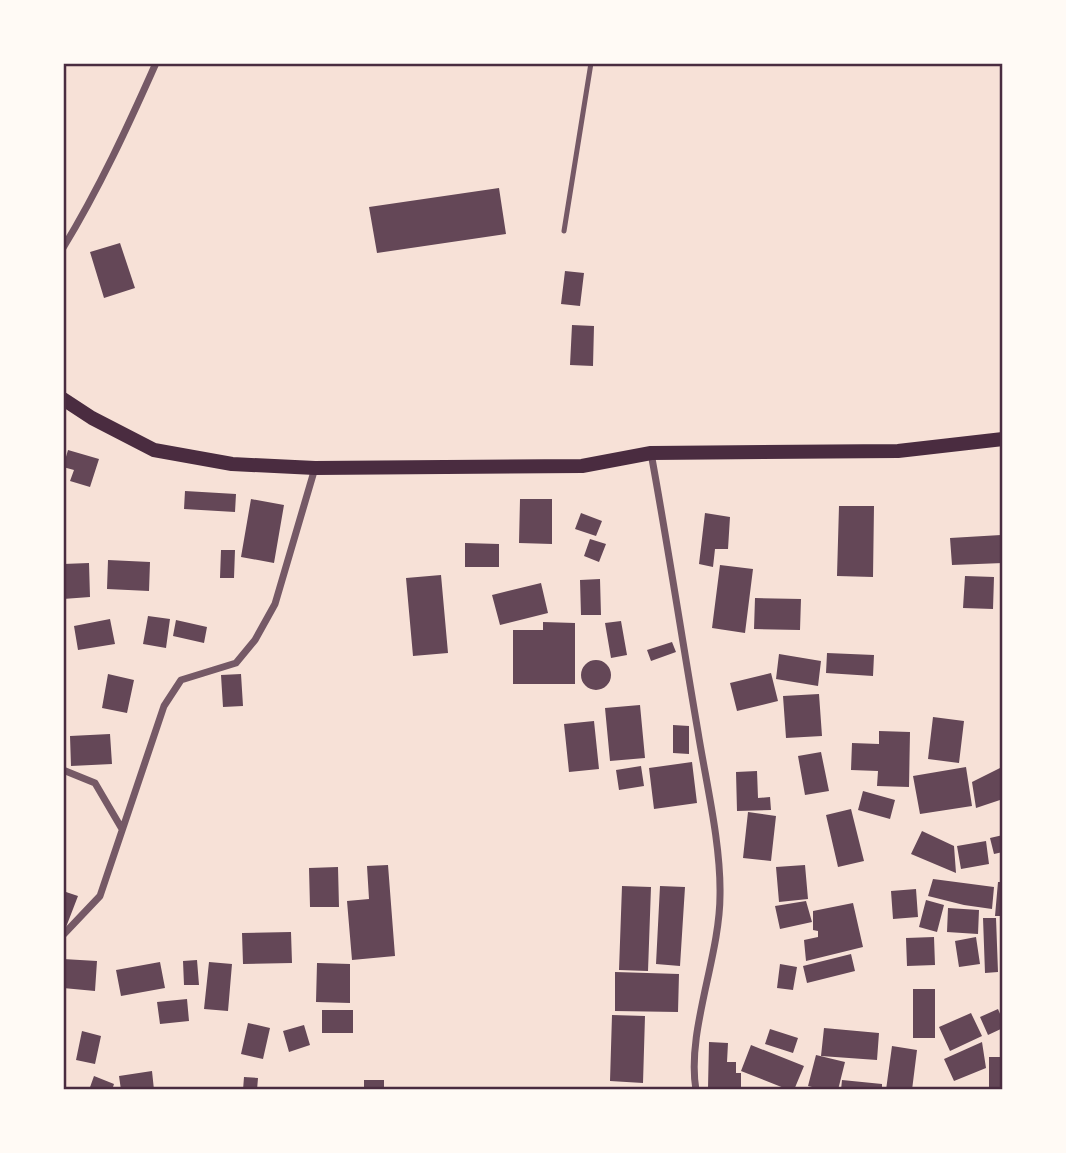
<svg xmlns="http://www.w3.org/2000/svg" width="1066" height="1153" viewBox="0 0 1066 1153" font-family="'PT Serif',serif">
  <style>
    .building { fill: #644757 }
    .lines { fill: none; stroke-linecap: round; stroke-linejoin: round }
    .service { stroke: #755966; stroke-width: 5 }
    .minor { stroke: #755966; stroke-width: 7 }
    .secondary { stroke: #4a2c40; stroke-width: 14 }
    .neatline { fill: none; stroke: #4a2c40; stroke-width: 2.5 }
  </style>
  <rect width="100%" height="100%" fill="#f7e1d7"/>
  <path class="building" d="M 499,188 L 506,234 L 377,253 L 369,207 Z
    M 120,243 L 135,288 L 104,298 L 90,252 Z
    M 565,271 L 584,273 L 580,306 L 561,304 Z
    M 572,325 L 594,326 L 593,366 L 570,365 Z
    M 68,450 L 99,459 L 90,487 L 70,481 L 74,470 L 63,467 Z
    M 185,491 L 236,494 L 235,512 L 184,509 Z
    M 251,499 L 284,505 L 274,563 L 241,557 Z
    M 520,499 L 552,499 L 552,544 L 519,543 Z
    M 839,506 L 874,506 L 873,577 L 837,576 Z
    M 581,513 L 602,521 L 596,536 L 575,529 Z
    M 705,513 L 730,517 L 728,549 L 715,549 L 713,567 L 699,564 Z
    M 1001,535 L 1003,563 L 952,565 L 950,538 Z
    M 590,539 L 606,544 L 599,562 L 584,556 Z
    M 465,543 L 499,544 L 499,567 L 465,567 Z
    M 221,550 L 235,550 L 234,578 L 220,578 Z
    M 108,560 L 150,562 L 149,591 L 107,589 Z
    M 89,563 L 90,597 L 63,599 L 63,564 Z
    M 720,565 L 753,569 L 745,633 L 712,628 Z
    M 441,575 L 448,653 L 413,656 L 406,578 Z
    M 965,576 L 994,577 L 993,609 L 963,608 Z
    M 600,579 L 601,615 L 581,615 L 580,580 Z
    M 541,583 L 548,613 L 500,625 L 492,595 Z
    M 755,598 L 801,599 L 800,630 L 754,629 Z
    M 148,616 L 170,619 L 166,648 L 143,644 Z
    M 110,619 L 115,644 L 78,650 L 74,626 Z
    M 176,620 L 207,627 L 204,643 L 173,636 Z
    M 621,621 L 627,655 L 611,658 L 605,623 Z
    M 543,622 L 575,623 L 575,684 L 513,684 L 513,630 L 543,630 Z
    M 672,642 L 676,652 L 651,661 L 647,650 Z
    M 827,653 L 874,655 L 873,676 L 826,673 Z
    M 779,654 L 821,661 L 818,686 L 776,679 Z
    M581 675a15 15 0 1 1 30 0a15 15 0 1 1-30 0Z
    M 771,673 L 778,701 L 737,711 L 730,683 Z
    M 108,674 L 134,680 L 127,713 L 102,708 Z
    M 241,674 L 243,706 L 223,707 L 221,675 Z
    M 819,694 L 822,736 L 786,738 L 783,696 Z
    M 640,705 L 645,758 L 610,761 L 605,708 Z
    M 933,717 L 964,721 L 959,763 L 928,759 Z
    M 594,721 L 599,769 L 569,772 L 564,724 Z
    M 673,725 L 689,726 L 689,754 L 673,753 Z
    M 879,731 L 910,732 L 909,787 L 877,786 L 878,771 L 851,770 L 852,743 L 879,744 Z
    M 110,734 L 112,764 L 71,766 L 70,736 Z
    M 821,752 L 829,791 L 805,795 L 798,756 Z
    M 692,762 L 697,803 L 654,809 L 649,768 Z
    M 641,766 L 644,786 L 619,790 L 616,770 Z
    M 966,767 L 972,806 L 920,814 L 913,776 Z
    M 1002,767 L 1003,799 L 976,808 L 972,782 Z
    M 757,771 L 758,798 L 770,797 L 771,810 L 737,811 L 736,772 Z
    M 863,791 L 895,800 L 890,819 L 858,810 Z
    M 851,809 L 864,861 L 838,867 L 826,815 Z
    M 748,812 L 776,816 L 771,861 L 743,858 Z
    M 922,831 L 954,846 L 956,873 L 911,854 Z
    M 1003,835 L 1003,852 L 994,854 L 990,838 Z
    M 986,841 L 989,864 L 961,869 L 957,846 Z
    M 388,865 L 395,956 L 352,960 L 347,901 L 369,899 L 367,866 Z
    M 805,865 L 808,899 L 779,902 L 776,867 Z
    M 338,867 L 339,907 L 310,907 L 309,868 Z
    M 933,879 L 994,887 L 992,909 L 964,905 L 928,896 Z
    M 998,882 L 1003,882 L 1003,916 L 995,916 Z
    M 622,886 L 651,887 L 648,971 L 619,970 Z
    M 660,886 L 685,887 L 680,966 L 656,964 Z
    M 916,889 L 918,917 L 893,919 L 891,891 Z
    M 63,891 L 78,896 L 63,935 Z
    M 926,900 L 944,905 L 937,932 L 919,927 Z
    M 806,901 L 812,922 L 780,929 L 775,906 Z
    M 853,903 L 863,947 L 806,961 L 804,940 L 818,937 L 818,931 L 813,930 L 813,911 Z
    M 948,908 L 979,910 L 978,934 L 947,932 Z
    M 983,918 L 996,918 L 998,972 L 985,973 Z
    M 291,932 L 292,963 L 243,964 L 242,933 Z
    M 934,937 L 935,965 L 907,966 L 906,938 Z
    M 976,937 L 980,964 L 959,967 L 955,941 Z
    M 851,954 L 855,971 L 807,983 L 803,966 Z
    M 63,959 L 97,961 L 95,991 L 63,988 Z
    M 197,960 L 199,985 L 184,985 L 183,961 Z
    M 160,962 L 165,988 L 121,996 L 116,970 Z
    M 209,962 L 232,964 L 228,1011 L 204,1009 Z
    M 317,963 L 350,964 L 350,1003 L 316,1002 Z
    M 780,964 L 797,967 L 793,990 L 777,988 Z
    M 615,972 L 679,974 L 678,1012 L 615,1011 Z
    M 913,989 L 935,989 L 935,1038 L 913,1038 Z
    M 187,999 L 189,1021 L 160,1024 L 157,1002 Z
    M 998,1009 L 1003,1021 L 1003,1028 L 988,1035 L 980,1017 Z
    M 322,1010 L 353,1010 L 353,1033 L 322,1033 Z
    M 971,1013 L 982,1036 L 950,1051 L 939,1027 Z
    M 612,1015 L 645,1016 L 643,1083 L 610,1081 Z
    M 248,1023 L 270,1028 L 263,1059 L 241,1054 Z
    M 304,1025 L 310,1045 L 289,1052 L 283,1031 Z
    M 824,1028 L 879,1033 L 877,1060 L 821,1056 Z
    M 770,1029 L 798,1038 L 793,1053 L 765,1044 Z
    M 82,1031 L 101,1036 L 95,1064 L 76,1060 Z
    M 709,1042 L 728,1043 L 727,1062 L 736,1062 L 736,1073 L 741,1073 L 741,1089 L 708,1088 Z
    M 982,1042 L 986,1068 L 954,1081 L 944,1059 Z
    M 751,1045 L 804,1066 L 794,1090 L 789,1090 L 741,1071 Z
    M 892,1046 L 917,1050 L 912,1090 L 886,1090 Z
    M 816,1055 L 845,1062 L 838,1090 L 824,1090 L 808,1086 Z
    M 989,1057 L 1003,1057 L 1003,1088 L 989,1088 Z
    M 152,1071 L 154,1090 L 121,1090 L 119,1076 Z
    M 94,1076 L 114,1084 L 112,1090 L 89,1090 Z
    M 244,1077 L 258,1078 L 257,1090 L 243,1090 Z
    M 364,1080 L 384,1080 L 384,1090 L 364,1090 Z
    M 842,1080 L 882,1084 L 882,1090 L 841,1090 Z"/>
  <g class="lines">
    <path class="service" d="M 564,231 L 591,63"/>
    <path class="minor" d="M 63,248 C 99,189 128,126 156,63
      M 651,453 C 668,546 682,639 698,732 C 706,782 721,844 720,895 C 720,957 686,1032 696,1090
      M 63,770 L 95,783 L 122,829
      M 63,935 L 100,896 L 164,706 L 181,680 L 236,663 L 255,640 L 275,604 L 315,468"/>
    <path class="secondary" d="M 63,399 L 92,418 L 154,450 L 232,464 L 315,468 L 582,466 L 651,453 L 898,451 L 1003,439"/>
  </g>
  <rect width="1066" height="1153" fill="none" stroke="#fffaf5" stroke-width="130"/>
  <rect x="65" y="65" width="936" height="1023" class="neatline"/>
</svg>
